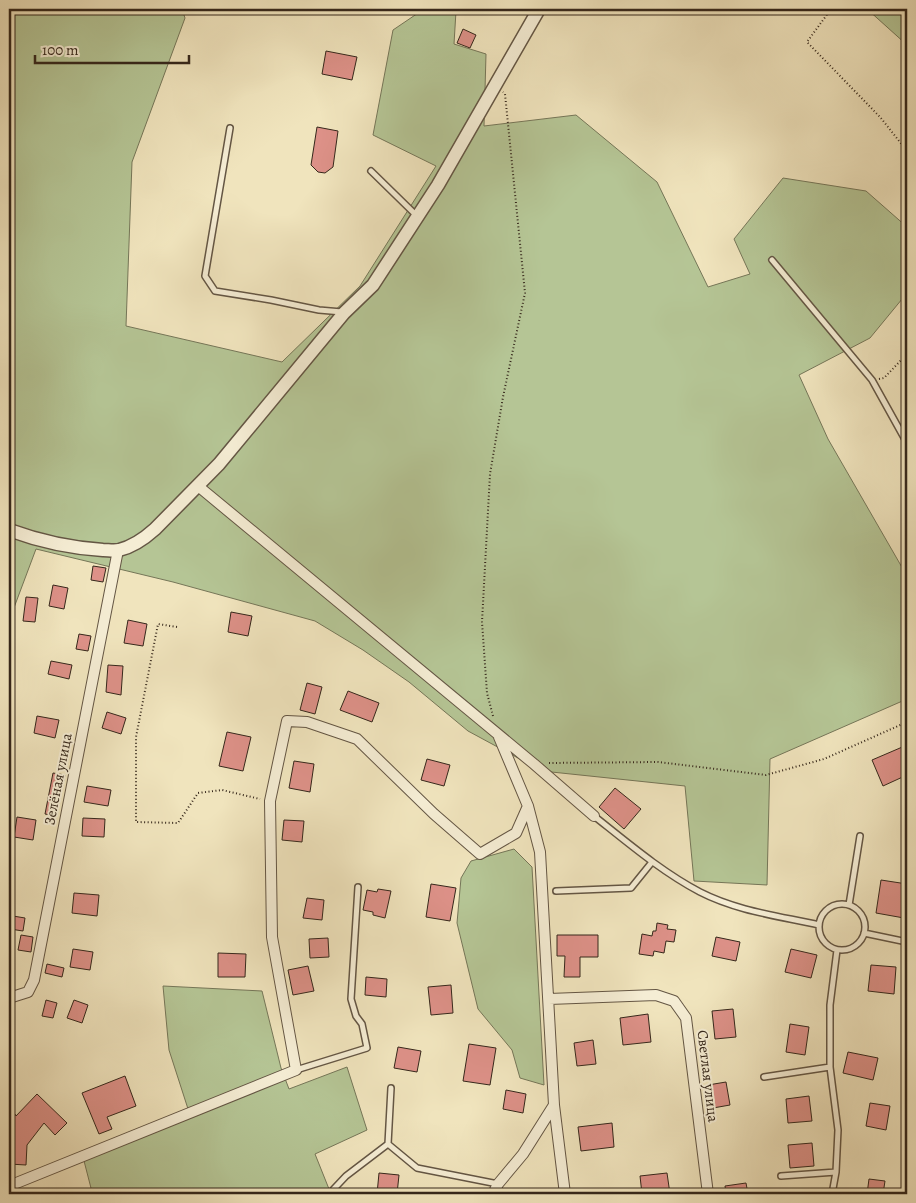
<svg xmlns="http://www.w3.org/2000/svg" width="916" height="1203" viewBox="0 0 916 1203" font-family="Alegreya,serif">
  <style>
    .green { fill: #b5c595; stroke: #757658 }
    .building { fill: #dd9188; stroke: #35271b }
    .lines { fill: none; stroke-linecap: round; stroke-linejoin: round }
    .service-casing { stroke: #645644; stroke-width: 8 }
    .minor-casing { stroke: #645644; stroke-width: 12 }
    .tertiary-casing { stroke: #645644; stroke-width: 15 }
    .path { stroke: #35271b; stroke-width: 2; stroke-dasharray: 1 2.5; stroke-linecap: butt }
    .service { stroke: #f5edd4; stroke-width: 5 }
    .minor { stroke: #f5edd4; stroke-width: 10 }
    .tertiary { stroke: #f5edd4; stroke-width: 12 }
    .labels { text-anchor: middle; stroke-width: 4; stroke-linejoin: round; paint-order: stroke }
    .street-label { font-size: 15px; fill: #35271b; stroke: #f5edd4 }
  </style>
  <rect width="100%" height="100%" fill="#f0e4bd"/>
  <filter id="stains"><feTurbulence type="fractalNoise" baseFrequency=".004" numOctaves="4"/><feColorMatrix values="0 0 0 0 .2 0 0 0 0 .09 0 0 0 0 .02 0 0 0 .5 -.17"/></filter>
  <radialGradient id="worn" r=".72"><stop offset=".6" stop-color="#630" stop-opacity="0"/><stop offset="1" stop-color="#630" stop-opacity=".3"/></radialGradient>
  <path class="green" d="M 9,9 L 182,9 L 185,18 L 132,162 L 126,326 L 282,362 L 360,286 L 436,166 L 373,135 L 393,30 L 424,9 L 458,9 L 456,11 L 454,44 L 486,54 L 484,126 L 576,115 L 657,182 L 708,287 L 750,274 L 734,239 L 783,178 L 866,191 L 907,227 L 907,293 L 870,338 L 799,375 L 828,439 L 907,576 L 907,699 L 770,759 L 767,885 L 694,881 L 685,786 L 542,771 L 468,731 L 409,682 L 363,650 L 315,621 L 173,582 L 36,549 L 9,621 Z
    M 867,9 L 907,9 L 907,45 Z
    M 514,849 L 532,867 L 544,1085 L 520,1078 L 512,1050 L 478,1009 L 457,923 L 461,878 L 471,861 Z
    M 163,986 L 262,991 L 281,1068 L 289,1089 L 347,1067 L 367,1130 L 315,1154 L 331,1194 L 89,1194 L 92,1192 L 83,1157 L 189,1112 L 169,1050 Z"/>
  <path class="building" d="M 463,29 L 476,35 L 470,48 L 457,43 Z
    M 326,51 L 357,57 L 352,80 L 322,74 Z
    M 317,127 L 338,131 L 333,167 L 325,173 L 318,172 L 311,165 Z
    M 93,566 L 106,568 L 103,582 L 91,580 Z
    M 53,585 L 68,588 L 64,609 L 49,606 Z
    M 26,597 L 38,598 L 35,622 L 23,621 Z
    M 231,612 L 252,616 L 248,636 L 228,632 Z
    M 128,620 L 147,624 L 143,646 L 124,643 Z
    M 79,634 L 91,636 L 88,651 L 76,649 Z
    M 51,661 L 72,665 L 69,679 L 48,674 Z
    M 108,665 L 123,666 L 121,695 L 106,692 Z
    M 307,683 L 322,687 L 315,714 L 300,710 Z
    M 348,691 L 379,703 L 372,722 L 340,710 Z
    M 107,712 L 126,718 L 121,734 L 102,728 Z
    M 37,716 L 59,720 L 55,738 L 34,733 Z
    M 227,732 L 251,737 L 243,771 L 219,766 Z
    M 907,745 L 907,775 L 883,786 L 872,760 Z
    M 427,759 L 450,765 L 444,786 L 421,780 Z
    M 294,761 L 314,764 L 310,792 L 289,788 Z
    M 53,773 L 65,775 L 56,816 L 45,814 Z
    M 87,786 L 111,790 L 108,806 L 84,802 Z
    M 615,788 L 641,809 L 624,829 L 599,807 Z
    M 17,817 L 36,820 L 33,840 L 14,837 Z
    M 83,818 L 105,819 L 104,837 L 82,836 Z
    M 284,820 L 304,821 L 302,842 L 282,840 Z
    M 881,880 L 907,884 L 904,918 L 876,913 Z
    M 431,884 L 456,888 L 450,921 L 426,917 Z
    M 378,889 L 391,891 L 385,918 L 373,915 L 373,912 L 363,910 L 367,890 L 377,892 Z
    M 74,893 L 99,895 L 97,916 L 72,913 Z
    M 307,898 L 324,900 L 322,920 L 303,918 Z
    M 13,916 L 25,918 L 23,931 L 10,929 Z
    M 657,923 L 668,925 L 667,929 L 676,930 L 674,942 L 666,941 L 664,953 L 654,951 L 653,956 L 639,954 L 642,934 L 652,936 L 653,931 L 656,931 Z
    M 21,935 L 33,937 L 31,952 L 18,950 Z
    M 557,935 L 598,935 L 598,957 L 580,957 L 580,977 L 564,977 L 565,956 L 557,956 Z
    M 716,937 L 740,942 L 736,961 L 712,956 Z
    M 328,938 L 329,957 L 310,958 L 309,939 Z
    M 73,949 L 93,952 L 90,970 L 70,967 Z
    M 791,949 L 817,955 L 811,978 L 785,972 Z
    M 218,953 L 246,954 L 245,977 L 218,977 Z
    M 47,964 L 64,968 L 62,977 L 45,973 Z
    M 871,965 L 896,967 L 894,994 L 868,991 Z
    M 308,966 L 314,991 L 293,995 L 288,970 Z
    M 366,977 L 387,979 L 386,997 L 365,995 Z
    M 451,985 L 453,1013 L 431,1015 L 428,987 Z
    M 46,1000 L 57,1003 L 53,1018 L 42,1016 Z
    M 74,1000 L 88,1005 L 82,1023 L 67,1018 Z
    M 733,1009 L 736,1037 L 715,1039 L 712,1011 Z
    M 648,1014 L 651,1042 L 623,1045 L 620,1018 Z
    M 790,1024 L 809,1027 L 805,1055 L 786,1052 Z
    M 593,1040 L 596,1064 L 577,1066 L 574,1043 Z
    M 469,1044 L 496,1048 L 490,1085 L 463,1081 Z
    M 398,1047 L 421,1051 L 417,1072 L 394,1068 Z
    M 848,1052 L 878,1058 L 873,1080 L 843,1073 Z
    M 125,1076 L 136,1106 L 107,1117 L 112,1129 L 99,1134 L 82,1093 Z
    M 726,1082 L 730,1105 L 713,1108 L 708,1085 Z
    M 506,1090 L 526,1094 L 523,1113 L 503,1109 Z
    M 37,1094 L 67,1123 L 55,1135 L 44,1123 L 27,1145 L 26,1165 L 9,1164 L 9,1122 L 15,1114 L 16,1116 Z
    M 809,1096 L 812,1121 L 788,1123 L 786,1099 Z
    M 870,1103 L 890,1106 L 886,1130 L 866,1126 Z
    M 612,1123 L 614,1147 L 581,1151 L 578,1127 Z
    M 812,1143 L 814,1166 L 790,1168 L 788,1145 Z
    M 379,1173 L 399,1175 L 397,1194 L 377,1194 Z
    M 667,1173 L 670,1194 L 642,1194 L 640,1176 Z
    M 869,1179 L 885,1181 L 883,1194 L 867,1194 Z
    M 746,1183 L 748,1194 L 726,1194 L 725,1186 Z"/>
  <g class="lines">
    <defs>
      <path id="service" d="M 230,128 L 205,276 L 215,291 L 271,300 L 319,310 L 342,312
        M 371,171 L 417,216
        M 772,260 L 872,380 L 907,443
        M 594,816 C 628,843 662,872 700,892 C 737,911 779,916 819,925
        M 556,891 L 631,888 L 652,862
        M819 927a23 23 0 1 1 46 0a23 23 0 1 1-46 0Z
        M 849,905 L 860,836
        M 864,933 L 907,942
        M 296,1070 L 367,1048 L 362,1024 L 356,1016 L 351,999 L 358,887
        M 764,1077 L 830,1067
        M 391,1088 L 388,1144 L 417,1168 L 498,1184
        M 781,1176 L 836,1172
        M 329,1194 L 346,1176 L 388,1144
        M 832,1194 L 836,1172 L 838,1130 L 830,1067 L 830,1005 L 837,950"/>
      <path id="minor" d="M 198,486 L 534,764 L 594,816
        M 9,998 L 28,992 L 34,980 L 118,550
        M 549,999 L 656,995 L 674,1001 L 686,1018 L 708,1194
        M 554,1105 L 565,1194
        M 9,1186 L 296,1070 L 272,937 L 270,801 L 287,721 L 307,722 L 357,739 L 434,814 L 480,854 L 516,833 L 528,806
        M 493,1194 L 498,1184 L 523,1154 L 554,1105 L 540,852 L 528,806 L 499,737"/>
      <path id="tertiary" d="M 9,530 C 39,541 71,548 103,550 C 108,550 114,551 119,550 C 132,547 145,538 155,529 L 219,464 L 344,313 L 373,285 L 438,185 L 539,9"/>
    </defs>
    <use href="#service" class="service-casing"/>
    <use href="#minor" class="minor-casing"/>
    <use href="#tertiary" class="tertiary-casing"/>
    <path class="path" d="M 831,9 L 807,42 L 880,117 L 907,151
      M 879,379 L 884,378 L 907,354
      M 177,627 L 158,624 L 136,737 L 136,822 L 178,823 L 198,793 L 222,790 L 260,799
      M 493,716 L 487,693 L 482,622 L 490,474 L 503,397 L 525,293 L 505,94 L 503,92
      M 549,763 L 658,762 L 766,775 L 824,759 L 907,722"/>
    <use href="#service" class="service"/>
    <use href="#minor" class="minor"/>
    <use href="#tertiary" class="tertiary"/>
  </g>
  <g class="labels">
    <g class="street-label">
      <text transform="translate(58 779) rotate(-79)" y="5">Зелёная улица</text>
      <text transform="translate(708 1076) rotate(83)" y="5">Светлая улица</text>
    </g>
  </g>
  <rect width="916" height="1203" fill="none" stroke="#f0e4bd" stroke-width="30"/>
  <rect x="10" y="10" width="896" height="1183" fill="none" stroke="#35271b" stroke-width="2.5"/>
  <rect x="15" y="15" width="886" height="1173" fill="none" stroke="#35271b"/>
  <path d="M35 55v8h154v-8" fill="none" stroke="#35271b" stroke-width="2.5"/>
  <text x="42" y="55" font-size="15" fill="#35271b" stroke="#f5edd4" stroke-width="4" paint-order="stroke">100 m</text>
  <rect width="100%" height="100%" filter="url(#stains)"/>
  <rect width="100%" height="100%" fill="url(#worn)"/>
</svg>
